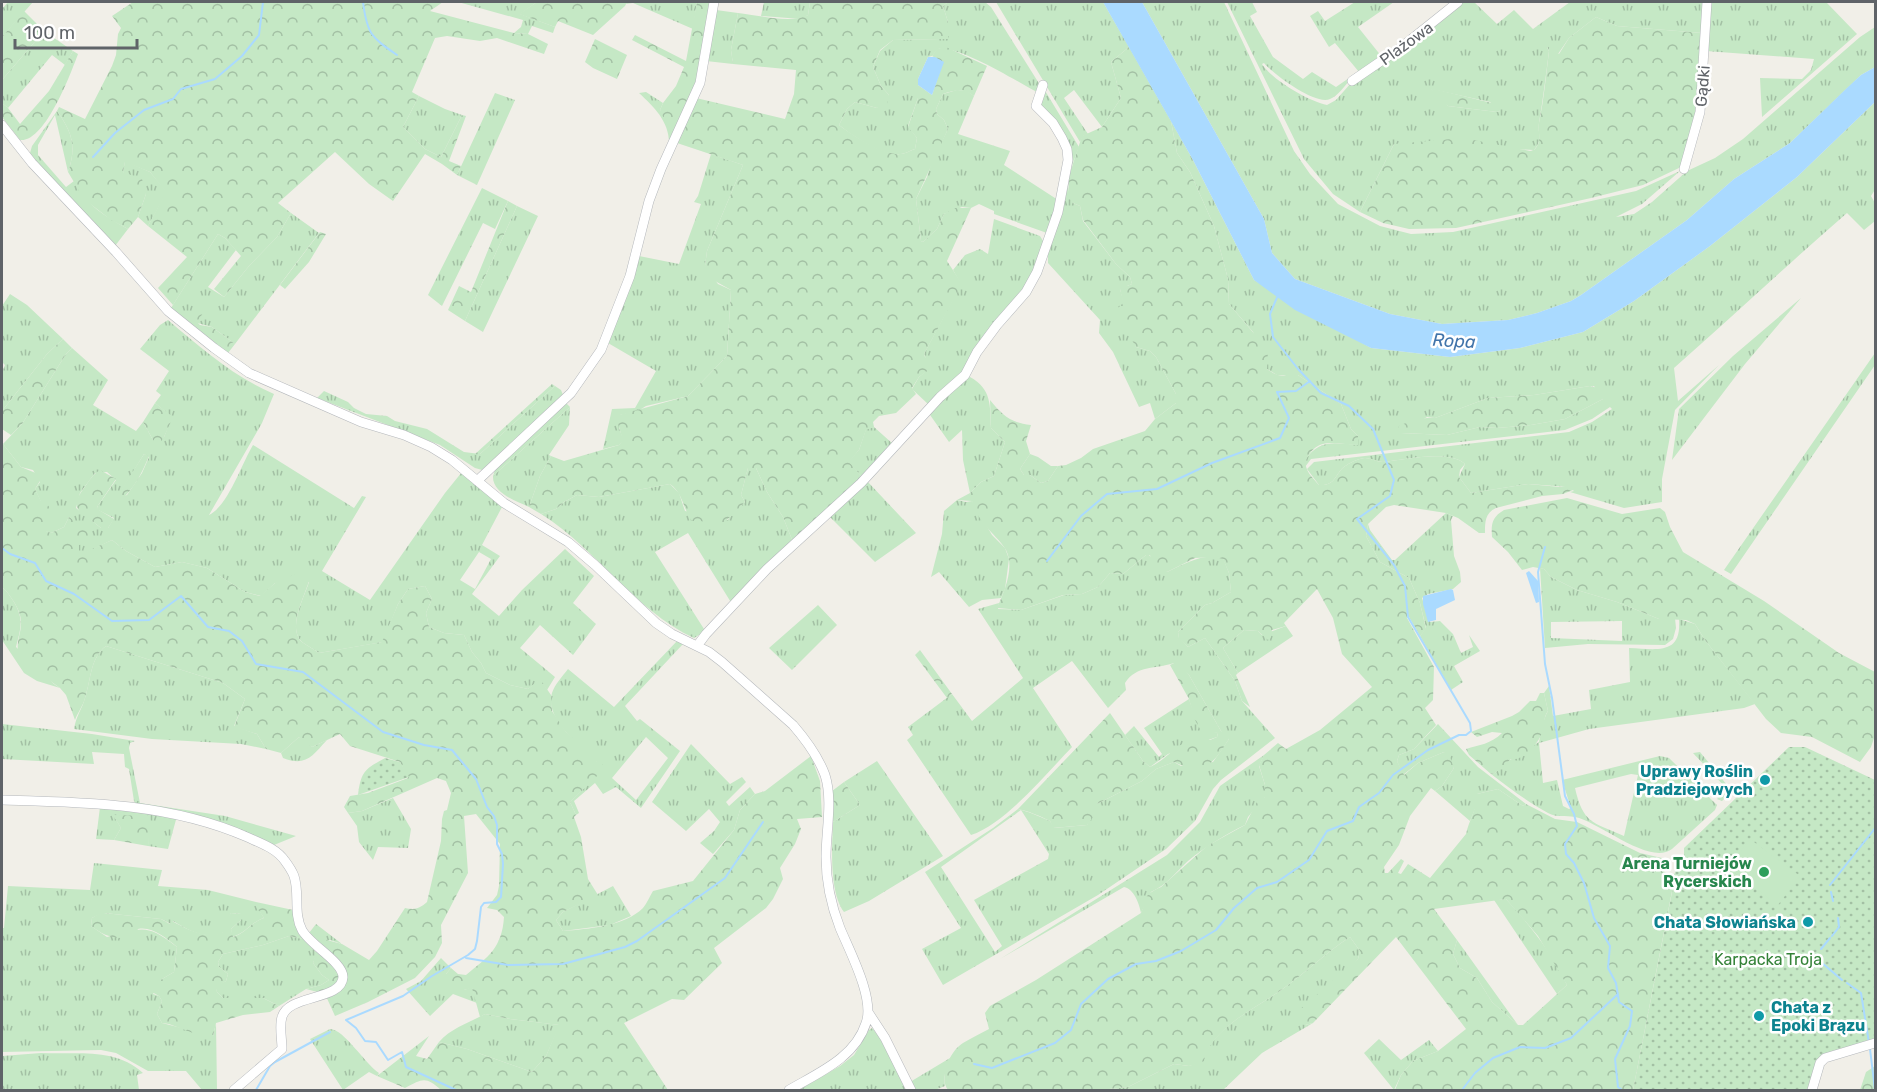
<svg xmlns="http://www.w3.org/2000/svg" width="1877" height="1092" viewBox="0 0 1877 1092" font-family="Rubik,sans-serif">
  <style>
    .grass { fill: url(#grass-tufts); fill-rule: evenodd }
    .forest { fill: url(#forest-crowns); fill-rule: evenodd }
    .park { fill: url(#park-dots) }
    .pitch { fill: #c5e8c5 }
    .water { fill: #aadaff }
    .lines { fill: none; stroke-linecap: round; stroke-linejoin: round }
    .stream { stroke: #aadaff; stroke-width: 2 }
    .minor-casing { stroke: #b5b8bc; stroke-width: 10 }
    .minor { stroke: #fff; stroke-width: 9 }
    .culture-dot { fill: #0f9aa8; stroke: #fff; stroke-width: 2 }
    .leisure-dot { fill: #2e9e5b; stroke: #fff; stroke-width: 2 }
    .labels { text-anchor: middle; stroke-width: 5; stroke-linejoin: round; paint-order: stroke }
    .street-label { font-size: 16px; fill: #5f6368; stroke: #fff }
    .culture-label { font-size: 16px; font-weight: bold; fill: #0d838f; stroke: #fff; text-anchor: end }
    .leisure-label { font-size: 16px; font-weight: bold; fill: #27864d; stroke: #fff; text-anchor: end }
    .park-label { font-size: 16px; fill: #348238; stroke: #fff }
    .water-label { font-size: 18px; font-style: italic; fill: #4174aa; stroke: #fff }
  </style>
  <defs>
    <pattern id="grass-tufts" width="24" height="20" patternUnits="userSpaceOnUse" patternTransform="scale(1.5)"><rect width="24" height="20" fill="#c5e8c5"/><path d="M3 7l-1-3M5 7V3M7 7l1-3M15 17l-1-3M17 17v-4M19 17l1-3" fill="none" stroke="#a3c0a4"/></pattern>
    <pattern id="forest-crowns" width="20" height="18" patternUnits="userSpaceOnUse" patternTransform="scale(1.5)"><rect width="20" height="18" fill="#c5e8c5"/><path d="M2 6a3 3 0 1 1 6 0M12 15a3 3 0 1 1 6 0" fill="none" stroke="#a3c0a4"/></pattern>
    <pattern id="park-dots" width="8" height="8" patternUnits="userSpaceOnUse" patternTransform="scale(1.5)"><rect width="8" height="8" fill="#c5e8c5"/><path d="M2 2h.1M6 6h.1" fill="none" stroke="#a3c0a4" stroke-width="1.8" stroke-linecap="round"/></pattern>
  </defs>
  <rect width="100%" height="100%" fill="#f1efe8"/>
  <path class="grass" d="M 8,2 L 33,2 L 2,37 L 2,9 Z
    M 458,2 L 537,2 L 520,14 L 555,27 L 553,33 L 532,26 L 528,34 L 514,33 L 521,27 L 523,20 Z
    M 627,2 L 697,2 L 693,29 L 633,3 L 626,4 Z
    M 764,2 L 810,2 L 808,15 L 801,19 L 761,16 Z
    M 948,2 L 985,2 L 991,7 L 1040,85 L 1037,92 C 1016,81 959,45 938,49 L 932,56 L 928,57 L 918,79 L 918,98 L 908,126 L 917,138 L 915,149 C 911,150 905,154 901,154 C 883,157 853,136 839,125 L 847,109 L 855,102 L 877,108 L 889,95 L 881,86 L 873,67 L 880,51 L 893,40 L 941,39 L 948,22 L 943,6 Z
    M 996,2 L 1103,2 L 1129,47 L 1111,62 L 1121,98 L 1102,127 L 1074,90 L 1064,98 L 1088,134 L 1083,136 L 1080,142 Z
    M 1142,2 L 1224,2 L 1294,151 L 1310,174 L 1338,204 L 1380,226 L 1411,234 L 1453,232 L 1636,191 L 1680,171 L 1642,204 L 1616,217 L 1634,214 L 1652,202 L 1687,171 L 1715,158 L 1743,139 L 1860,37 L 1875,27 L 1875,67 L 1861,75 L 1790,143 L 1734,179 L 1687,220 L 1581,295 L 1571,301 L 1537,313 L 1508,320 L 1442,324 L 1390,314 L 1295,279 L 1272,253 L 1264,219 Z
    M 1227,2 L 1252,2 L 1257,12 L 1250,16 L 1273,57 L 1303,79 L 1312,72 L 1336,87 L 1349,78 L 1351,79 C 1345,85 1338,96 1330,99 C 1316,106 1273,74 1264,63 L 1262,64 C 1272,80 1308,101 1327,105 L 1336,100 L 1351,83 L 1462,2 L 1474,2 L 1497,24 L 1514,10 L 1533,29 L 1570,2 L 1704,2 L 1702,33 L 1617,26 L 1596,17 L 1569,38 L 1558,54 L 1547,47 L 1549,51 C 1546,75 1543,99 1539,123 C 1537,134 1544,138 1534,150 L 1394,144 L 1360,212 L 1333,194 L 1304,159 ZM 1431,89 L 1490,102 L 1500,111 L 1497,112 L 1448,106 Z
    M 1355,2 L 1394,2 L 1358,27 L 1382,57 L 1359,72 L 1335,43 L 1329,47 L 1310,16 L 1318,11 L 1325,21 Z
    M 1709,2 L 1826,2 L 1857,34 L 1762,117 L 1760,78 L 1802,79 L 1811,70 L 1814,59 L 1706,51 Z
    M 716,10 L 738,13 L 731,50 L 733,64 L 706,61 Z
    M 44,31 L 73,51 L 65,65 L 52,55 L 8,108 L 2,103 L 2,80 Z
    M 1044,89 L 1079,147 L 1072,165 L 1071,152 L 1039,104 Z
    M 957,90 L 967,91 L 974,96 L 958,134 L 1010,151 L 1004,165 L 1058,200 L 1047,233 L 994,214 L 994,211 L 979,204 L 971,208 L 962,207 L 944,214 L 937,229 L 923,242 L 921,241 L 916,199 L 927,177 L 932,161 L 948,129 L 944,120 L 937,114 L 936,109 L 943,94 Z
    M 646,92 L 663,103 L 660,110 L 675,129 L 669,145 C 670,122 654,107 639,93 Z
    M 495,93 L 515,100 L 477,185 L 457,175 Z
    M 419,96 L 445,109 L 462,115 L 441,157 L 425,149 L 403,127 Z
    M 1875,102 L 1876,188 L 1871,196 L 1875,203 L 1875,221 L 1864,230 L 1847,213 C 1788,264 1732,317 1674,368 L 1678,401 L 1719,365 L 1675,410 L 1662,479 L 1662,502 L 1624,508 L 1570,492 L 1574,491 L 1569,487 L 1528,484 L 1471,493 L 1459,477 L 1465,464 C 1449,449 1403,460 1383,462 C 1377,462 1371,458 1365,458 C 1360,458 1351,462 1347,465 C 1334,472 1338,486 1319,485 L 1307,469 L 1314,462 L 1569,432 L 1592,422 L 1612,409 L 1610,407 L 1592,419 L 1565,430 L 1311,459 L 1305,467 L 1305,460 C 1320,439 1333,443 1357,445 L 1358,436 L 1351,429 L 1341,404 L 1298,375 L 1277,375 L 1267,369 L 1253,332 L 1229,304 L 1228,279 L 1214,226 L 1190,172 L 1177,153 L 1171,121 L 1193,160 L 1254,280 L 1371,348 L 1450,357 L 1520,348 L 1583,332 L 1634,301 L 1710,246 L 1797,177 ZM 1590,386 L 1594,386 L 1603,399 L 1565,419 L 1531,425 L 1497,428 L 1480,427 L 1447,435 L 1401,433 L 1427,417 L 1435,418 L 1488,398 L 1534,395 Z
    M 57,111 C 72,132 77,146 68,172 L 55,115 L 38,145 L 38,155 L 66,187 L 74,181 C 88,206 103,215 128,229 L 115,246 L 34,161 L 30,153 L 32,146 Z
    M 711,154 L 743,165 L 707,251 L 705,266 L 718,284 L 731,290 L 727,356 L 688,396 L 646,406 L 638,411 L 620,415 L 619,428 L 624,441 L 619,445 L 603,449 L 612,409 L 635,408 L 656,371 L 608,343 L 639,256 L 679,264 L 701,204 L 694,202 L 698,196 Z
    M 125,161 L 150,172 L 167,192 L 148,226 L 138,217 L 146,194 L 123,172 Z
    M 1067,187 L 1073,203 L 1080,206 L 1083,221 L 1116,264 L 1130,277 L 1132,284 L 1120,289 L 1136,347 L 1150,351 L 1156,357 L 1176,394 L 1176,403 L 1155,419 L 1150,403 L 1139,407 L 1113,352 L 1099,333 L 1100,320 L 1048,263 L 1048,253 Z
    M 482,188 L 508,201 L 495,229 L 483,223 L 442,306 L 428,295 Z
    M 517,206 L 538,216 L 483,332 L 465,321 Z
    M 291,213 L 319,233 L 235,344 L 212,327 L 186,320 L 171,308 L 218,234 L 225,238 L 236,250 L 208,287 L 224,297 L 249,266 L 277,237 Z
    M 994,219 L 1040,236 L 1045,244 L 1029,281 L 962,375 L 929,405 L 912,389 L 919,377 L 930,368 L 924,354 L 961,284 L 953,270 L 965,255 L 980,249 L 988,254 Z
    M 10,294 L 27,305 L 63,339 L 47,354 L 2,411 L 2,372 L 5,365 L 2,362 L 2,306 Z
    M 1801,298 L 1745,364 L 1672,460 L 1679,409 L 1733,356 Z
    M 168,320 C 201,348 234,377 274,394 L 262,423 L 209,515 C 228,506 242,463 253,445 L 354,508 L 362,496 L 366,497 L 322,571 L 370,600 L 445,493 L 462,472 L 502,507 L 482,545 L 500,556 L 472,594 L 499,616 L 522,590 L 565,549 L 594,576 L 573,603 L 596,624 L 573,655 L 540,625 L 520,648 L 555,677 L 547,690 L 540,680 L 528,689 L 510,685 L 486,673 L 481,663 L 472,652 L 464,635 L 444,633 L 429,627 L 426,613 L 432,599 L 425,586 L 408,589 L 398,604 L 383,642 L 319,653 C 314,649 307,646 302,642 C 287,628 304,598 309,582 L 275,583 L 261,596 L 245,592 L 207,568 L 182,562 L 155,567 L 126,551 L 112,540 L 79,556 L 79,545 L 69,517 L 64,527 L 51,533 L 45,531 L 41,502 L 35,489 L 40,482 L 33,470 L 21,467 L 3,444 L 22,424 L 66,354 L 72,348 L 108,380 L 93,405 L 136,431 L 143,422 L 153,440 L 164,437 L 172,417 L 155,403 L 161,395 L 156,391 L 169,371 L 140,349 L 160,325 ZM 144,454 L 149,457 L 142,473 L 127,495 L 117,498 ZM 107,472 L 116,480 L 97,507 L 98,510 L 114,518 L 108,528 L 101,528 L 76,508 L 80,493 L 95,473 ZM 479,552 L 491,559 L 475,589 L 460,580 Z
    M 1875,353 L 1875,365 L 1731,574 L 1724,570 Z
    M 970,377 C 992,389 990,406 991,428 L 1005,442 L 994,476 L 981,482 L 970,493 L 963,460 L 962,430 L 949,442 L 928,412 L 964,379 Z
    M 555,386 L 561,390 L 563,395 L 482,470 L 475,468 L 440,445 L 317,398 L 324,391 L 348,402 L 354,408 L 366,414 L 387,416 L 395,421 L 427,429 L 464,452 L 480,454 Z
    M 570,407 L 569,425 L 549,455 L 551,456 L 540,476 L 529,507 C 516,501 492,493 493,476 Z
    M 874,427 L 893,444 L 863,478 L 848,462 L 859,450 L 866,429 Z
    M 1030,454 L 1038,457 L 1051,466 L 1058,466 L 1048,481 L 1041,483 L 1030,475 L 1024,475 L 1020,469 Z
    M 748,468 L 756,468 L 767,492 L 783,517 L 793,542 L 732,604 L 688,533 L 655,552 L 704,629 L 702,633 L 694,638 C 634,610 597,549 541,514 L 556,509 L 564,502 L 577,495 L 599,497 L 670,484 L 679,493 L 685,511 L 728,520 L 732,514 L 745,502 L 741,495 Z
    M 867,481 L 916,533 L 875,562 L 830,517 Z
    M 957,500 L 966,502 L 972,501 L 992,535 L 1005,548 L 1009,559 L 1005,589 L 1001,598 L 982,600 L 969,607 L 939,572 L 931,577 L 942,534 L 944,511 Z
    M 1446,513 L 1453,516 L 1451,520 L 1454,556 L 1460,572 L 1461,582 L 1453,589 L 1428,594 L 1422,598 L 1430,622 L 1440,621 L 1453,634 L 1461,653 L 1473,647 L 1469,635 L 1480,651 L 1454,666 L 1463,682 L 1451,690 L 1420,636 L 1426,628 L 1420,603 L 1409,578 L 1380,562 L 1366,536 L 1368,524 L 1370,530 L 1392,560 L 1395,560 Z
    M 1146,555 L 1149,555 L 1167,572 C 1186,563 1202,553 1223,558 L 1229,573 L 1231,592 L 1212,603 L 1205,605 L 1178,632 L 1179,638 L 1188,647 L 1205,638 L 1235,681 L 1242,701 L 1275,738 L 1221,780 L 1213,789 L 1195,821 L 1166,849 L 1098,895 L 943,985 L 922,949 L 961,928 L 925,872 L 993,828 L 1018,809 C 1027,811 1041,817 1050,821 L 1054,828 L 1087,825 L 1097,804 L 1142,781 L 1156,769 L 1174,762 L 1181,766 L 1213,762 L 1229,739 L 1221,731 L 1189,675 L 1174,663 C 1157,669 1136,665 1125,683 L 1126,690 L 1108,708 L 1072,661 L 1033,688 L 1072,747 C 1046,774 1005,824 971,835 L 907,740 L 913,735 L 908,727 L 952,694 L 972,721 L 1023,678 L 978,609 L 999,603 L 998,609 L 1021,610 L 1064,595 L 1082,594 L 1098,587 L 1110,573 L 1123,574 ZM 1021,810 L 1049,854 L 1048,859 L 974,900 L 1002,946 L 995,952 L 941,867 Z
    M 1540,568 L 1544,569 L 1551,577 L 1577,590 L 1617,602 L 1659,619 L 1675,618 L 1676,628 L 1673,639 L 1665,645 L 1588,644 L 1545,648 ZM 1622,621 L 1622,641 L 1551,638 L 1551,622 Z
    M 2,587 C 7,591 10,596 14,602 C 24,619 21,628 16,647 L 54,684 L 60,688 L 37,681 L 24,673 L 2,640 Z
    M 818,605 L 837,625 L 792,670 L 769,648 Z
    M 1679,619 L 1695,624 L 1705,640 L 1755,704 L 1744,708 L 1589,729 L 1539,743 L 1543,783 L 1557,780 L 1563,806 L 1569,809 L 1571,808 L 1562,780 L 1660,756 L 1669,758 L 1717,805 L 1715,810 L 1672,849 C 1649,866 1600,822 1575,817 C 1565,815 1557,818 1548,813 C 1528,802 1509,788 1491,774 L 1495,773 L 1502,765 L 1539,742 C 1541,733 1543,719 1548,711 L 1544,693 L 1549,686 L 1553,716 L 1591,709 L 1589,690 L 1630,682 L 1629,648 C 1656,649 1682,656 1679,619 ZM 1631,774 L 1638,775 L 1624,836 C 1592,822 1583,823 1575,788 Z
    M 1286,626 L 1293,636 L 1238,673 L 1223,648 L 1244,630 L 1258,631 L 1262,635 Z
    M 678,640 L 683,644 L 625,706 L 637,721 L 640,719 L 680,751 L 641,808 L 616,787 L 603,794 L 595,783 L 574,801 L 579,813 L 576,815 L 570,802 L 597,775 L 597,762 C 581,747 544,719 552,693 C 555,684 562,677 568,669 L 614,707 ZM 646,737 L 668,758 L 636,800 L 612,778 Z
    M 106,646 L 223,683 L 245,699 L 234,726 L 257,734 L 266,749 L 241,744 L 152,739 L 74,729 C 76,716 82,709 85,698 C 91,680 90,658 106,646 Z
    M 1189,699 C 1195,716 1198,728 1218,733 L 1217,737 L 1168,754 L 1150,767 L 1143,761 L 1125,735 L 1134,726 L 1159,757 L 1162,754 L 1144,728 Z
    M 2,724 L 92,734 L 135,741 L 130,743 L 129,748 L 140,803 L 225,816 L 296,836 L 274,845 C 224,824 192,809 137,806 L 134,801 L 129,769 L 125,767 L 124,754 L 92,752 L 94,764 L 2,759 Z
    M 1438,724 L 1478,767 L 1526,804 L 1523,806 L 1498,789 L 1477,794 L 1477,804 L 1470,821 L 1435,791 L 1442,786 L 1454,768 L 1444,752 L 1418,763 L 1403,775 L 1397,761 L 1399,755 L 1414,749 Z
    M 299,737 L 312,747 L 327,740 C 312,756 306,767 283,758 L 281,753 Z
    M 691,744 L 730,784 L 742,777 L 746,782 L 726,802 L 729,806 L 750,787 L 755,794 L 740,810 L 734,830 L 713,854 L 700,843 L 714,831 L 720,822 L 709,809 L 686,831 L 652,802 Z
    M 1700,752 L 1732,791 L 1722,801 L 1717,799 L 1727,789 L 1693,753 Z
    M 1264,755 L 1259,766 L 1265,785 L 1265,797 L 1248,817 L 1245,825 C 1226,834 1205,847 1188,861 C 1176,872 1167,885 1151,892 L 1141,913 C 1139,903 1134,889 1124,887 L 1000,959 L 1167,855 L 1200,822 L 1220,786 Z
    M 877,761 L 943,856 L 869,901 L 844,912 C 829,892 832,846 833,822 L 860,805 L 844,782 Z
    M 393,798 L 411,829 L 408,848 L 378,847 L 373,860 L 359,842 L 357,826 L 348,813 L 362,811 Z
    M 100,807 L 177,816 L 168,849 L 148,846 L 149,816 L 114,816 L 121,828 L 114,840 L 96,839 Z
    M 94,863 L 162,870 L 158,886 L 208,890 L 256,902 L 256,905 L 264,918 C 251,922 245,934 232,937 L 231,929 L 241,920 L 241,914 L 231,913 L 222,934 C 204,939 188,930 173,921 L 171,924 L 161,919 L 104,913 L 100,914 L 92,918 L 91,926 L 107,937 C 143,928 146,923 177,947 L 174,972 L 162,979 L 153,994 L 159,996 L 162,1001 L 157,1014 L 162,1023 L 213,1036 L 216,1023 L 217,1090 L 202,1090 L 186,1071 L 148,1071 L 116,1053 L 101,1050 L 2,1052 L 2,928 L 4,928 L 8,886 L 90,890 Z
    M 613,886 L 631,916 L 610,925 L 563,931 L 556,920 L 563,912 Z
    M 1506,899 C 1530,925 1552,953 1567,985 L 1557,994 L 1494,900 Z
    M 316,924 L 342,944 L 330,940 L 319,944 L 309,933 Z
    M 289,936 L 303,939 L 317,953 L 313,963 L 322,975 L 329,980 L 321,985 L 306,989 L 279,1006 L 263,998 L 223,998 L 217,992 L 215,986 L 226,981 L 228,974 L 219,967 L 218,962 L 223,954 L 263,945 Z
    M 1350,937 L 1360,951 L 1358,959 L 1305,1025 L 1313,1023 L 1262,1053 L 1223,1090 L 1100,1090 L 1128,1087 L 1174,1064 L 1189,1066 L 1203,1061 C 1211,1028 1258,1007 1284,988 C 1306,972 1327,952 1350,937 Z
    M 1457,940 L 1518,1025 L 1492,1002 L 1477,978 L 1460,968 L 1453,954 Z
    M 441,958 L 451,968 L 446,974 L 464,990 L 472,987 L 477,1003 L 453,994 L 430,1016 L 406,989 L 421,981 Z
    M 485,1014 L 510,1019 L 560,1025 L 546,1056 L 532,1072 L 467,1049 L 439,1042 C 451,1028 469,1023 485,1014 Z
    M 872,1028 L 886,1045 L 905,1089 L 799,1090 L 840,1066 L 854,1055 L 869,1030 Z
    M 330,1029 C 344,1029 365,1064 379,1073 L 377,1076 L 369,1072 L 343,1090 L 310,1039 Z
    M 1379,1039 L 1401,1060 L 1429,1040 L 1438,1051 L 1413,1061 L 1401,1075 L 1394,1090 L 1364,1053 Z
    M 41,1053 C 76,1055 115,1047 143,1073 L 137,1075 L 139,1090 L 2,1090 L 2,1056 Z
    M 950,1058 L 944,1077 L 945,1086 L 935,1090 L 915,1090 L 910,1082 Z"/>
  <path class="forest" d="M 133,2 L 443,2 L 430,11 L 514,33 L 528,34 L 548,44 L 544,54 L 497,38 L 480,41 L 447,36 L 435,38 L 412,92 L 419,96 L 403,127 L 425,149 L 441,157 L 462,115 L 466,116 L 449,161 L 461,166 L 457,175 L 442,164 L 425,154 L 393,201 L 369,184 L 335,152 L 278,203 L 291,213 L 277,237 L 249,266 L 224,297 L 214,289 L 241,256 L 225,238 L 218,234 L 173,305 L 158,288 L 187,257 L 148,226 L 166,192 L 150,172 L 125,162 L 123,172 L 142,179 L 146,194 L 138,217 L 128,229 L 111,220 L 84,199 L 68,172 C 77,146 72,132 57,111 L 59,107 L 85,119 L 112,66 L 116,55 L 118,34 L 121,28 L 112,16 Z
    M 537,2 L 627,2 L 625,6 L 593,35 L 558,21 L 555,27 L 519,14 Z
    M 697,2 L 710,2 L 697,84 L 675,129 L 665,121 L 660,110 L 663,103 L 676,86 L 684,67 L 632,40 L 635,35 L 686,61 Z
    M 810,2 L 948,2 L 943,6 L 948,22 L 948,39 L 893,40 L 880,50 L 873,67 L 881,86 L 889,95 L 887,104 L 877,108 L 855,102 L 847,109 L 839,125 C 852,135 884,156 901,154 C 905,154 911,150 915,149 L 917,138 L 908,127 L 918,98 L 918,85 L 932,95 L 943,62 L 932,56 L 937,49 L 946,47 L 987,66 L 974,96 C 963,88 955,90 943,94 L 936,109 L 937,114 L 944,120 L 948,129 L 916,199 L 921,241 L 923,242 L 937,229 L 944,214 L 955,208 L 971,208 L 947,261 L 962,284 L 924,354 L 925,357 L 931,361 L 930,369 L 919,377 L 912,388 L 916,394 L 896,413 L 879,416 L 873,422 L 874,427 L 866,430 L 859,450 L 849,462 L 863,478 L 793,542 L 783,517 L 767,492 L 756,468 L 748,468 L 741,495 L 745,502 C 736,511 729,520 718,526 L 701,521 L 692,521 C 683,509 683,493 670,484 L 599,497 L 577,495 L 564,502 L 556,509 L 541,514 L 529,507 L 540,476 L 551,456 L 564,461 L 619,445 L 623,441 L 617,420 L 619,415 L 688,396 L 727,356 L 731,290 L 706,276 L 705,266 L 707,251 L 743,165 L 674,142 L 696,98 L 785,119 L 794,94 L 796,70 L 733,64 L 731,50 L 738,13 C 757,15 792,24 808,15 Z
    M 24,11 L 44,31 L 2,80 L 2,37 Z
    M 1596,17 L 1617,26 L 1702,33 L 1697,113 L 1682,165 L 1679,168 L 1643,185 L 1591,198 L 1456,228 L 1409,229 L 1383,223 L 1360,212 L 1394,144 L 1463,138 L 1530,151 C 1534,150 1535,150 1537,146 C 1542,138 1537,130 1539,123 C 1544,99 1546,75 1549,51 L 1547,46 L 1559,54 L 1569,38 Z
    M 595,39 L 627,55 L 617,79 L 593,68 L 585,62 Z
    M 1129,47 L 1171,121 L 1177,153 L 1190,172 L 1214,226 L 1228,279 L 1229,304 L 1268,350 L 1267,369 C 1276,375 1281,378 1291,373 L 1298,375 L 1341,404 L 1351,429 L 1358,436 L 1358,445 C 1347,445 1333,441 1323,444 C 1318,445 1313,449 1311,452 C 1299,465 1310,475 1319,485 C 1338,486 1334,472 1347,465 C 1351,462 1360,458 1365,458 C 1371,458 1377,462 1383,462 C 1403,460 1449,449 1465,464 L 1460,470 L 1459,477 L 1471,493 L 1528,484 L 1560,487 L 1576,484 L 1578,488 L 1563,494 L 1542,496 L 1496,508 C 1485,513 1485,522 1485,533 L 1479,533 L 1458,518 L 1446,513 L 1394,505 L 1386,507 L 1368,524 L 1366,536 L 1380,562 L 1409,578 L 1420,603 L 1426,629 L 1420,636 L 1409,617 L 1407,618 L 1434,667 L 1433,700 L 1425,708 L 1436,725 L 1414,749 L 1399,755 L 1397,761 L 1404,775 L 1418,763 L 1444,752 L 1449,754 L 1454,768 L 1442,786 L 1435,791 L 1431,788 L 1410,816 L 1399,845 L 1384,867 L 1385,873 L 1388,873 L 1401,859 L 1404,861 L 1398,873 L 1401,874 L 1408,864 L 1430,878 L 1466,834 C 1469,820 1477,809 1477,794 L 1498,789 L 1523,806 L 1526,804 L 1555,819 L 1577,822 L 1640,853 L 1662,858 L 1664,871 L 1674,881 L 1633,1090 L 1395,1090 L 1401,1075 L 1413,1061 L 1438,1051 L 1466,1029 L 1396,937 L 1313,1023 L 1305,1025 L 1296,1023 L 1298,1011 L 1358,959 L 1360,951 L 1350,937 C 1327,952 1306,972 1284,988 C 1258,1007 1211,1028 1204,1061 L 1198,1064 L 1189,1066 L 1174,1064 L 1128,1087 L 1100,1090 L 948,1090 C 938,1077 950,1051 963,1043 C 971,1038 980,1034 989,1029 L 985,1013 L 990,1006 L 1036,980 L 1141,913 C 1148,898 1141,896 1161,887 L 1207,846 L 1245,825 L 1258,800 L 1265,797 L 1265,785 L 1259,765 L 1264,755 L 1278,743 L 1286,749 L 1320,730 L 1372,687 L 1342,654 L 1333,618 L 1317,589 L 1284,623 L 1286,626 L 1272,630 L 1271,637 L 1268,640 L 1258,631 L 1244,630 L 1223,648 L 1238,673 L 1236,675 L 1250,707 L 1242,701 L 1235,681 L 1205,638 L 1188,647 L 1179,639 L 1178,632 L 1205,605 L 1212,603 L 1231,592 L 1229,573 L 1223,559 L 1215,557 L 1195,558 L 1167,572 L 1153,569 L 1150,555 L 1146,555 L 1123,574 L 1110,573 L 1098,587 L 1082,594 L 1063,595 L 1021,610 L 997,608 C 1004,592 1015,568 1006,550 C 1001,541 991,533 985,525 C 979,517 974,511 972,501 L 957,500 L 970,493 L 981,482 L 994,476 L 1005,442 L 991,428 L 990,400 C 1002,415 1011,423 1031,425 L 1026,441 L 1030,454 L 1020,469 L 1024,475 L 1030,475 L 1041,483 L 1048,481 L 1058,466 L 1066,465 L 1081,458 L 1093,449 L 1145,431 L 1155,419 L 1176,403 L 1176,394 L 1156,357 L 1150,351 L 1136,347 L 1122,323 L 1118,308 L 1123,303 L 1120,289 L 1121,284 L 1127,286 L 1132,284 L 1130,277 L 1116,264 L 1083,220 L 1080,206 L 1073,203 L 1068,196 L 1069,176 L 1082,136 L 1102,127 L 1121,98 L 1111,62 ZM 1506,899 L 1538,936 L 1567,985 L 1523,1025 L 1518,1025 L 1492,1002 L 1477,978 L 1460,968 L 1453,954 L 1457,940 L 1434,909 Z
    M 73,51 L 78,54 C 71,73 45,143 20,140 L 2,117 L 2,103 L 8,108 L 20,124 L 49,91 Z
    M 1430,88 L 1496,104 L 1500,111 L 1497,112 L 1448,106 L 1439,100 Z
    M 508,201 L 517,206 L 465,321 L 448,310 L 459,286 L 471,292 Z
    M 320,232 L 326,234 L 309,262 L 285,289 L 280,285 Z
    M 201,307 L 205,310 L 197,322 L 200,325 L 212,327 L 235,344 L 228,353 L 186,320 Z
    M 63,339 L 72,348 L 66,354 L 22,424 L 11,435 L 2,429 L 2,411 L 47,354 Z
    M 552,384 L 555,386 L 480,454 L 474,455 Z
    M 1590,386 L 1602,389 L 1603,399 L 1565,419 L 1531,425 L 1497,428 L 1480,427 L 1447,435 L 1401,433 L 1398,430 L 1399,426 C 1410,421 1423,417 1435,418 L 1488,398 L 1534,395 Z
    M 155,403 L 173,417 L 164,437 L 160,443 L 153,440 L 143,422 Z
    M 566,403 L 570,407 L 493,476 L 495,470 Z
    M 3,444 L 21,467 L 43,476 L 35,489 L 41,501 L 46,503 L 50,508 L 49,520 L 45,525 L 46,531 L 51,533 L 64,527 L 69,517 L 90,532 L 92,537 L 87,543 L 79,545 L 79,555 L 112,540 L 126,551 L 155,567 L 182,562 L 207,568 L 245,592 L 260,596 L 275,583 L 297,573 L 309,581 C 304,598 287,628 302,642 C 307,646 314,649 319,653 L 382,642 L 398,604 L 408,589 L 425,586 L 432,599 L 426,613 L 429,627 L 444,633 L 464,635 L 472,652 L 481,663 L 486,673 L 510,685 L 528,689 L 540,679 L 551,695 L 552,711 L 566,732 L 587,752 L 594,753 L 597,762 L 609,768 L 606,776 L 597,776 L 570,802 L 576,815 L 574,817 L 581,837 L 588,879 L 598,895 L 563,912 L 556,920 L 563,931 C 588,929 625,926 643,908 C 647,903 650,896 653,891 L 693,881 L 734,830 L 740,810 L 755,794 L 765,791 L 811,756 L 820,781 L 822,817 L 797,819 L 801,829 L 795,844 L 780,868 L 783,879 L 773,899 L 766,908 L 714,948 L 722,963 L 684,1000 L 672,999 L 624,1023 L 668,1090 L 441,1090 C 425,1076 423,1079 405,1088 L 377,1076 L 429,1036 L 416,1056 L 427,1059 L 439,1042 L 467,1049 L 532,1072 L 546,1056 L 559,1025 L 510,1019 L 485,1014 L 480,1017 L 472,988 L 456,992 L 445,981 L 446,974 L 451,968 L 458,974 L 466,975 C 488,957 502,948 504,917 L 497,910 L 487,908 L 497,895 L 499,886 L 500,844 L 476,814 L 464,816 L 468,873 L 441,925 L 442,943 L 435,957 L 415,978 L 368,1002 L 335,1016 L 325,994 L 306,989 L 321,985 L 329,980 L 322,975 L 313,963 L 319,942 L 323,939 L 342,944 L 369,960 L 377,951 L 405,908 C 415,910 419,909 427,902 L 441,841 L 442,819 L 444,811 L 447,810 L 451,793 L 446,781 L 437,778 L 362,811 L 348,813 L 344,807 L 350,796 L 368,793 L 408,778 L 400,762 L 350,746 L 340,734 L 312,747 L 304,743 L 299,737 L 281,753 L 266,749 L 257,734 L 234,727 L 245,699 L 223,683 L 106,646 C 90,658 91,680 85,698 C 83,706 78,712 75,720 L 66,695 L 60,688 L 19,658 C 13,634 30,628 14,602 C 10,596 7,591 2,587 Z
    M 144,454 L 149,456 C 142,473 134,489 120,501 L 116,498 Z
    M 100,470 L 116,479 L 97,507 L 99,510 L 114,519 L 108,528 L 101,528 C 85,514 66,512 84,488 C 89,481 93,474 100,470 Z
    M 1567,498 L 1622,514 L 1660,508 L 1665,512 L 1670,527 L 1683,552 L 1764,601 L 1839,653 L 1875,672 L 1875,735 L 1871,747 L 1860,762 L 1812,737 L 1781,733 L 1766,719 L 1705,640 L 1695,624 L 1686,620 L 1659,619 L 1617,602 L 1577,590 L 1551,577 L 1544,569 L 1533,567 L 1522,570 L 1508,552 L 1492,537 C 1491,524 1492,517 1504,510 Z
    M 920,650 L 952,694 L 947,698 L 915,655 Z
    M 1174,663 L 1178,663 L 1189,675 L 1221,731 L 1228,734 L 1229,739 C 1213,764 1204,777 1174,762 L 1156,769 L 1142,781 L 1097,804 L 1097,812 L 1087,825 L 1053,828 L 1050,821 C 1040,816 1028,811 1018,809 L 1110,713 L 1143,761 L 1150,767 C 1169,759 1186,730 1210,740 L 1217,737 L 1218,733 L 1208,732 L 1200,729 L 1195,720 L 1189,699 L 1170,665 Z
    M 1540,693 L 1544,693 L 1548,711 C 1544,717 1545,719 1544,725 C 1542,736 1537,744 1529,751 C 1524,756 1519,760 1511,759 L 1495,773 L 1491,774 L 1469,755 L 1466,749 C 1479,745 1491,744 1502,733 L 1492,732 L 1477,737 L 1471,732 L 1512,716 L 1519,712 L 1530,701 L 1536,701 Z
    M 844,782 L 860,805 L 833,822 L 832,791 Z
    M 113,815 L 149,816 L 151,822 L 148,846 L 114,840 L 121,828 Z
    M 256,902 L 293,910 L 303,939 L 289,936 L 263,945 L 223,954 L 218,962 L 219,967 L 228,974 L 226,981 L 216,987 L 217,992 L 223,998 L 263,998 L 279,1006 L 270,1012 L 243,1015 L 216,1023 L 213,1036 L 209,1039 L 169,1024 L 162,1023 L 157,1014 L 162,1001 L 159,996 L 150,991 L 162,979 L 174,972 L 177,947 C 166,938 152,926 138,929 L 135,935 C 119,942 104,936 91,926 L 92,918 L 100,913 L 104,913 L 161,919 L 170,924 L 172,921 C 187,929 204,939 222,933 L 226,920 L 231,913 L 241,914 L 241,920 L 231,929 L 233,937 C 245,934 251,922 264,918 L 255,905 Z
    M 1875,1066 L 1875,1090 L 1860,1090 L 1866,1072 Z"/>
  <path class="park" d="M 1789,747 L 1805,747 L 1875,780 L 1875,1039 L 1833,1051 L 1822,1056 L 1809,1090 L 1633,1090 L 1674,882 L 1671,880 L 1684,856 L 1684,848 Z
    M 385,758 L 400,762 L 409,777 L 358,795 C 361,771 365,769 385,758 Z"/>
  <path class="pitch" d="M 1750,839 L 1800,876 L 1778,905 L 1728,868 Z"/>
  <path class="water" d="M 1103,2 L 1142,2 L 1264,219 L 1272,253 L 1295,279 L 1390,314 L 1442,324 L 1508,320 L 1537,313 L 1571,301 L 1581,295 L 1687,220 L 1734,179 L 1790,143 L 1848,87 L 1861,75 L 1875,67 L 1875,102 L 1797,177 L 1710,246 L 1634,301 L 1583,332 L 1520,348 L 1450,357 L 1371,348 L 1295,310 L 1254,280 L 1193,160 Z
    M 928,57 L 935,57 L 944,62 L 932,95 L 918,85 L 918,79 Z
    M 1529,571 L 1538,581 L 1539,602 L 1536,603 L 1526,573 Z
    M 1451,589 L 1453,590 L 1455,600 L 1436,609 L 1436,620 L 1428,622 L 1423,604 L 1423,596 Z"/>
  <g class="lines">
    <path class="stream" d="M 363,2 C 367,34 371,37 397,55
      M 93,157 L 115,133 L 144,110 L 173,99 L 181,89 L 215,79 L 242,56 L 259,35 L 263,2
      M 1545,547 L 1538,572 L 1545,664 L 1552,698 L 1565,796 L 1574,814 L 1577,826 L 1565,844 L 1566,854 L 1574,863 L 1584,883 L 1594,918 L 1610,946 L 1608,968 L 1616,983 L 1619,1002 L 1632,1011 L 1630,1026 L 1615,1059 L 1618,1087 L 1622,1090
      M 2,548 L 10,554 L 35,563 L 46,581 L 74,594 L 112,621 L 149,620 L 181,596 L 208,627 L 229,631 L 242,641 L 256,664 L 303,672 L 383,732 L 424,745 L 452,750 L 476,779 L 487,807 L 494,816 L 497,825 L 497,844 L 502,854 L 503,864 L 501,897 L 496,902 L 484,903 L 481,907 L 477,941 L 475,949 L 468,955 L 432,976 L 403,996 L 346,1020 L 356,1028 L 365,1041 L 376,1042 L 388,1060 L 402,1052 L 406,1067 L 456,1090
      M 1047,561 L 1081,516 L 1107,494 L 1157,489 L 1212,463 L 1280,438 L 1289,418 L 1277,392 L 1296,391 L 1310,381
      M 1830,885 L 1876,827
      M 1831,892 L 1833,901
      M 1832,936 L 1839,927 L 1838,918
      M 1821,949 L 1830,938
      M 1816,955 L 1815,957 L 1842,980
      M 466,958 L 508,965 L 563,964 L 625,947 L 637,941 L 725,878 L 763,822
      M 1847,983 L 1861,993 L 1869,1043
      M 1870,1049 L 1875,1090
      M 974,1064 L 992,1068 L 1055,1043 L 1071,1030 L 1081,1004 L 1108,979 L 1136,964 L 1156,961 L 1181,951 L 1216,930 L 1234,908 L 1257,888 L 1277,882 L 1309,860 L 1327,831 L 1353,821 L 1359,807 L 1379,793 L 1393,775 L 1428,750 L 1459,735 L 1466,735 L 1471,731 L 1470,723 L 1408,617 L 1405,586 L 1394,565 L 1357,519 L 1390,496 L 1394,480 L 1373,429 L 1349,406 L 1321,393 L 1298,369 L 1273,337 L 1270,314 L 1278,295
      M 256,1090 L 270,1066 L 275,1062 L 330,1032
      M 1462,1090 L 1475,1073 L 1493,1058 L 1520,1047 L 1545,1048 L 1571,1038 L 1618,994"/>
    <defs>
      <path id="minor" d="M 1352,81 L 1403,46 L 1458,2
        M 2,125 L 32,163 L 116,252 L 168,311 L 214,348 L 249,373 L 361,422 L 404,435 L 431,447 L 452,460 L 504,503 L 568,542 L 595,565 L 656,623 L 672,634 L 709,652 L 722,662 L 793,725 C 806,740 818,756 825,775 C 833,800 826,831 826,857 C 826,881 831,905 840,928 C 850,952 875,999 866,1023 C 855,1058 818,1073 789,1090
        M 1684,169 L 1700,112 L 1707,2
        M 477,481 L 571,393 L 601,350 L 630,276 L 649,201 L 661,169 L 700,83 L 714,2
        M 697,646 L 706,634 L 767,569 L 861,483 L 940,397 L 965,375 L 977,352 L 997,325 L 1026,292 L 1037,272 L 1058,212 L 1068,160 L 1067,149 L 1062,138 L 1053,123 L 1036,106 L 1043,85
        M 2,800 C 84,802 170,803 247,837 C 260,843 276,848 285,861 C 288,865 292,871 294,876 C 300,894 293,913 302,930 C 310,945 343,962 343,977 C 342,1001 288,994 282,1017 C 279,1026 282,1039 282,1049 L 234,1090
        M 868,1012 L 885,1038 L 911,1090
        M 1812,1090 L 1820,1063 L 1825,1058 L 1875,1043"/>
    </defs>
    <use href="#minor" class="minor-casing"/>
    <use href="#minor" class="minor"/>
  </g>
  <g class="culture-dot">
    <circle cx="1765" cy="780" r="6"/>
    <circle cx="1808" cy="922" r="6"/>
    <circle cx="1759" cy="1016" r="6"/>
  </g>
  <circle class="leisure-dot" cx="1764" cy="872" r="6"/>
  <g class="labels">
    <g class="street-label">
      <text transform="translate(1406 43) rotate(-36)" y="6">Plażowa</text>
      <text transform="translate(1702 86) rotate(-85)" y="6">Gądki</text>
    </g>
    <g class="culture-label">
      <text x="1753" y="777">Uprawy Roślin<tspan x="1753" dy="18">Pradziejowych</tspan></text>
      <text x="1796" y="928">Chata Słowiańska</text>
      <text x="1771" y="1013" text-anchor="start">Chata z<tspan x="1771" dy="18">Epoki Brązu</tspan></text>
    </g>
    <g class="leisure-label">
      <text x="1752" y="869">Arena Turniejów<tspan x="1752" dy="18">Rycerskich</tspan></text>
    </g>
    <g class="park-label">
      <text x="1768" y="965">Karpacka Troja</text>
    </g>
    <g class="water-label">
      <text transform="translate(1454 341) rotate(3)" y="6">Ropa</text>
    </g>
  </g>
  <rect width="1877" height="1092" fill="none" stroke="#5f6368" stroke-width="6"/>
  <path d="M15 39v9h122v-9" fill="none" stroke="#5f6368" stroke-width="3"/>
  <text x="24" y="39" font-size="18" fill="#5f6368" stroke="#ffffff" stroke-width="4.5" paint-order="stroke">100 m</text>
</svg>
